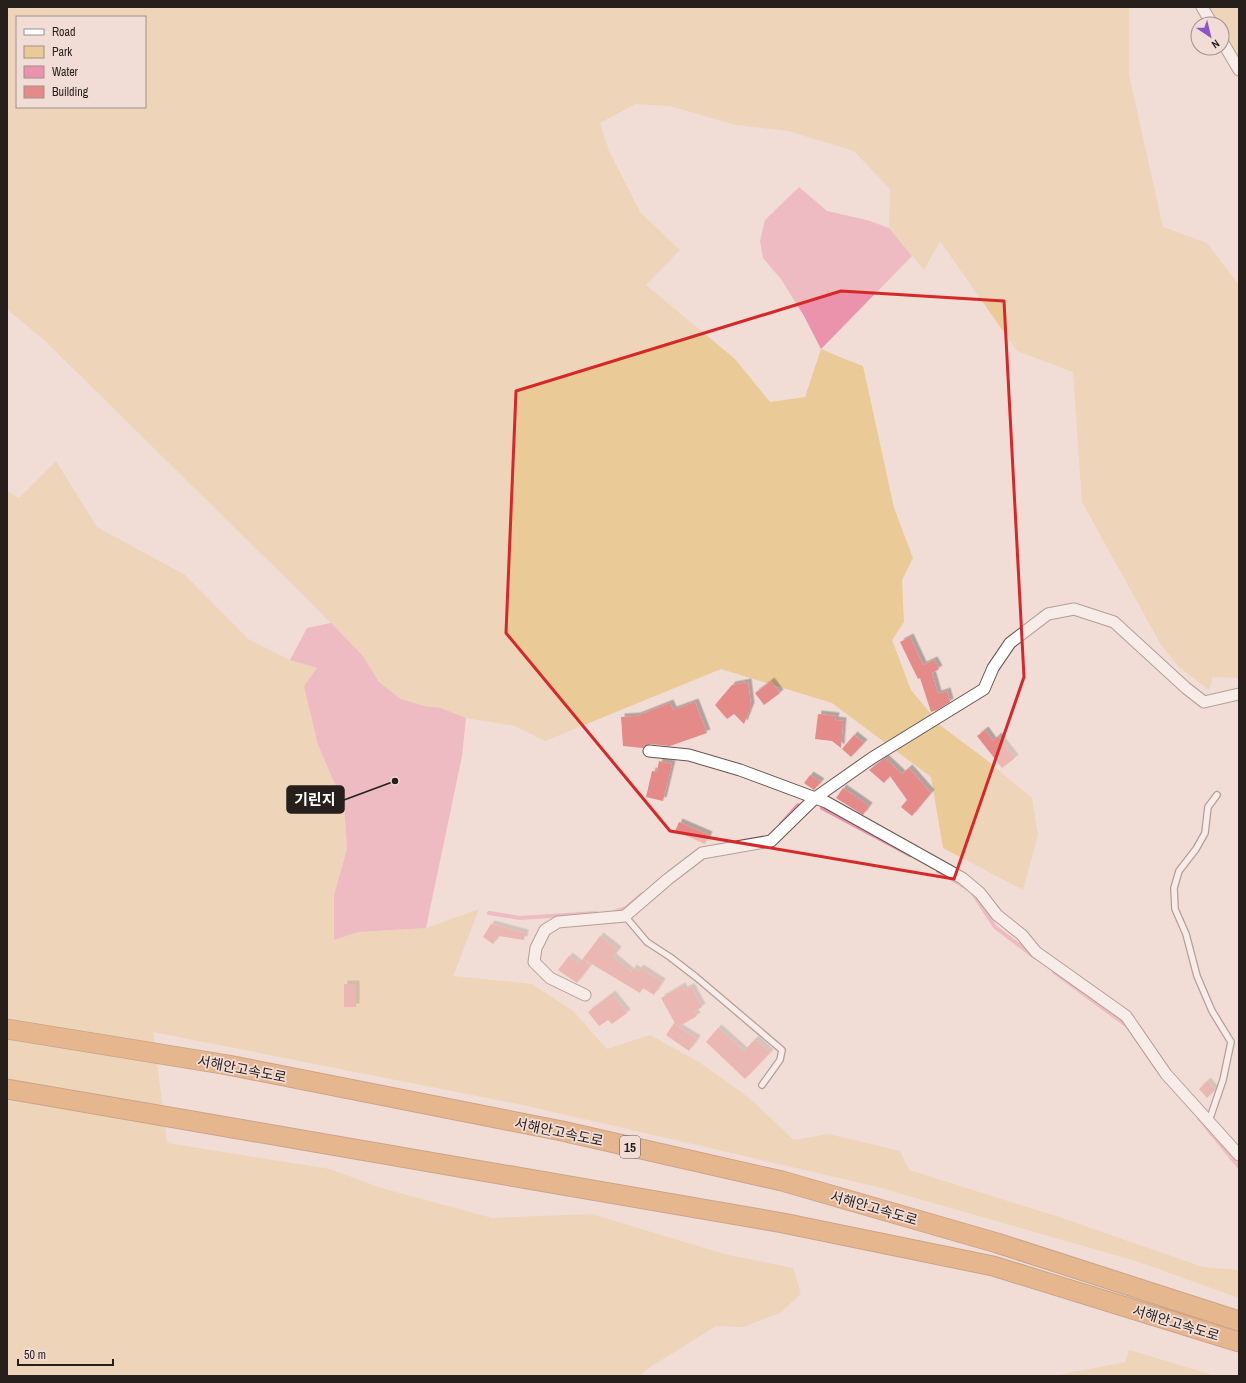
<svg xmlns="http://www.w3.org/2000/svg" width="1246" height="1383" viewBox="0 0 1246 1383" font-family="'Archivo Narrow','Noto Sans KR',sans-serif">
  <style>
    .green { fill: #eaca97; fill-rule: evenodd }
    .water { fill: #eb93ac }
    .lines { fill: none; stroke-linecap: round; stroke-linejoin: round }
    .stream { stroke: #eb93ac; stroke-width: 4 }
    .building { fill: #e48a89; filter: url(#shadow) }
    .service-casing { stroke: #66554f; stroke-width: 8 }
    .minor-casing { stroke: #66554f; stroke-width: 13 }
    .motorway-casing { stroke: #9a632f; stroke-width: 21 }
    .service { stroke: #fff; stroke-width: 5.5 }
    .minor { stroke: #fff; stroke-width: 11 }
    .motorway { stroke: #d98739; stroke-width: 19 }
    .marked { fill: none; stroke: #d62828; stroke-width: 3; stroke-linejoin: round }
    .labels { text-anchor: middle; stroke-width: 3.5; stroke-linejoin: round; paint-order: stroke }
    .shield { fill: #f1ddd6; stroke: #635854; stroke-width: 1 }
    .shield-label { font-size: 13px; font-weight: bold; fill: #261f1c }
    .street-label { font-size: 14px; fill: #261f1c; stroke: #f1ddd6 }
    .leader { fill: none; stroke: #261f1c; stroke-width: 1.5 }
    .callout-dot { fill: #261f1c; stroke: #f1ddd6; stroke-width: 1.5 }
    .callout { fill: #261f1c; stroke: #261f1c; stroke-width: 1.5 }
    .callout-label { font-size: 15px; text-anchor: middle; font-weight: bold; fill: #fff }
  </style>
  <defs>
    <filter id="shadow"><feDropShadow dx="3.5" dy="-3.5" stdDeviation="0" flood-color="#0004"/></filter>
  </defs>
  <rect width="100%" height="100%" fill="#f1ddd6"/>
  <path class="green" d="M 7,7 L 1129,7 L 1129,75 L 1163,227 L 1207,243 L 1239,285 L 1239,678 L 1213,677 L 1209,690 L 1179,667 L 1161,645 L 1082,502 L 1073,372 L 1017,351 L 940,241 L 924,270 L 889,228 L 890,189 L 854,151 L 788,131 L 736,125 L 670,106 L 635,104 L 600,123 L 609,151 L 640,212 L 680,250 L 646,285 L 735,359 L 770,402 L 805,397 L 821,349 L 847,360 L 863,366 L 894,508 L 913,558 L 902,580 L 904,622 L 892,640 L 911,690 L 941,726 L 984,758 L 1032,798 L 1038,835 L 1023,890 L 943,848 L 931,777 L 832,703 L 721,669 L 545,741 L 515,726 L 466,718 L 441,708 L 424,706 L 401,699 L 379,682 L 363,656 L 303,595 L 43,339 L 7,309 ZM 17,17 L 145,17 L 145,107 L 17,107 Z
    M 1208,7 L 1239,7 L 1239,60 L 1222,31 L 1222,24 L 1218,24 Z
    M 56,461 L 97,527 L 185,575 L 248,639 L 290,660 L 317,668 L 318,745 L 344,805 L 347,849 L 334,895 L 334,940 L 359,932 L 426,928 L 479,909 L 453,976 L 532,984 L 573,1011 L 607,1049 L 650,1035 L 699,1062 L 748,1097 L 794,1140 L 828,1134 L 900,1151 L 909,1170 L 1059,1217 L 1203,1267 L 1239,1270 L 1239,1298 L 1136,1261 L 874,1186 L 523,1105 L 153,1032 L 167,1143 L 330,1169 L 381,1188 L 492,1218 L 592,1214 L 724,1254 L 793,1268 L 801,1294 L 780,1313 L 743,1327 L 716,1326 L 647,1369 L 641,1376 L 7,1376 L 7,491 L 19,498 Z
    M 1129,1350 L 1216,1376 L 1054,1376 L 1125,1362 Z"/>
  <path class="water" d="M 799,187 L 827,211 L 867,220 L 889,228 L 912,256 L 821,349 L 804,316 L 781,279 L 763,258 L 760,241 L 765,220 Z
    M 331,623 L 363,656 L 379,682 L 401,699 L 424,706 L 441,708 L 466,718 L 462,756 L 426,928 L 359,932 L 334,940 L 334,895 L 347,849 L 344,805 L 318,745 L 304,686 L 317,668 L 290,660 L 307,628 Z"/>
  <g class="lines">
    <path class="stream" d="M 822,808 L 910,855
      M 781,824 L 798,805
      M 938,871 L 967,888
      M 972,892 L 995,927 L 1036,958
      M 489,913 L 520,918 L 596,913
      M 612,913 L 626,908 L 642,894
      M 1054,972 L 1126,1025
      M 1199,1118 L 1239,1167"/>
  </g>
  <path class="building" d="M 910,637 L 923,665 L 934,660 L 939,669 L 932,673 L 938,694 L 947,691 L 950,702 L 937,710 L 931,712 L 920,678 L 918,679 L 900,642 Z
    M 771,681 L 780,693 L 764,705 L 755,693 Z
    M 748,682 L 751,706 L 744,724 L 734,714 L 727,719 L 715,705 L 732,685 Z
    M 695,702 L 707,733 L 670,746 L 650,744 L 643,748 L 623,746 L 621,717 L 637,716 L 670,703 L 673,710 Z
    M 818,714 L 836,716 L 835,720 L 843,721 L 841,748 L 832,741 L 815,739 Z
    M 985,730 L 993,741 L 998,736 L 1015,758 L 1002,768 L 977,736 Z
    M 854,735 L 864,743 L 851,757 L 842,749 Z
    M 885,758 L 902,774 L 909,768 L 931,793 L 912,816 L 901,807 L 907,800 L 890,776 L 884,783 L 869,770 Z
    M 659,761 L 672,764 L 663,801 L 646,797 L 652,771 L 657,772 Z
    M 810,775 L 821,782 L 814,790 L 804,783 Z
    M 843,788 L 869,806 L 863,815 L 836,798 Z
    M 679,822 L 709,835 L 705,844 L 675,831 Z
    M 491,924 L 525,933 L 524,940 L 499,936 L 493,944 L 483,937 Z
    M 600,936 L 618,950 L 613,957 L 631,972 L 633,968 L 638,971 L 640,968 L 662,982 L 654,995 L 643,988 L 640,993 L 585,960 L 590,966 L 577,983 L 558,970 L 569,956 L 579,964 Z
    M 344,984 L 356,984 L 356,1007 L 344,1007 Z
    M 682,986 L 684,990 L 691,987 L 702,1007 L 694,1012 L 697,1016 L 678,1027 L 697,1039 L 689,1051 L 666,1035 L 674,1023 L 676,1025 L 661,998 Z
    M 612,994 L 627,1013 L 612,1024 L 608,1020 L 599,1026 L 588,1012 Z
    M 718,1028 L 744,1051 L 755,1039 L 770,1053 L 745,1079 L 706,1042 Z
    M 1207,1081 L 1215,1090 L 1207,1098 L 1199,1089 Z"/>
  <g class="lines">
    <defs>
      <path id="service" d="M 625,916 L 647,942 L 670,957 L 696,977 L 782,1050 L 780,1060 L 762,1085
        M 1209,1121 L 1223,1080 L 1231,1042 L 1212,1011 L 1197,976 L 1186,934 L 1175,909 L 1174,888 L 1179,871 L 1196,849 L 1205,833 L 1208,807 L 1217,795"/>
      <path id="minor" d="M 1202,7 L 1212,24
        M 1222,41 L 1239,70
        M 649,751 L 689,755 L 740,770 L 826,802 L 962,878 L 980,893 L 997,915 L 1022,935 L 1036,952 L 1126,1016 L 1166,1074 L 1239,1155
        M 585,995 L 550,978 L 534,962 L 536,948 L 545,930 L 558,922 L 625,916 L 668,879 L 702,853 L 771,841 L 815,798 L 872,758 L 984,689 L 993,668 L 1010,643 L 1048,614 L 1074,609 L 1114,622 L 1186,688 L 1204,702 L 1239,694"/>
      <path id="motorway" d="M 7,1029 L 228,1065 L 562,1131 L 782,1181 L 997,1243 L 1239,1321
        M 7,1089 L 783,1223 L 993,1266 L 1239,1342"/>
    </defs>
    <use href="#service" class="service-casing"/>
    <use href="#minor" class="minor-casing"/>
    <use href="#motorway" class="motorway-casing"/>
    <use href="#service" class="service"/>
    <use href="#minor" class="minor"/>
    <use href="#motorway" class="motorway"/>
  </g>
  <path d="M0 0H1246V1383H0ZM 841,291 L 1004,301 L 1024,677 L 954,879 L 670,831 L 506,633 L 516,391 Z" fill="#f1ddd6" fill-opacity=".55" fill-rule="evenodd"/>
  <path class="marked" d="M 841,291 L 1004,301 L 1024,677 L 954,879 L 670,831 L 506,633 L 516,391 Z"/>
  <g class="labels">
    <rect class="shield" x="620" y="1136" width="20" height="22" rx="3"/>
    <g class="shield-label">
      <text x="630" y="1152">15</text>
    </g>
    <g class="street-label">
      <text transform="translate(242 1069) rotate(11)" y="5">서해안고속도로</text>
      <text transform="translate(559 1132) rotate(12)" y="5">서해안고속도로</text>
      <text transform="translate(874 1208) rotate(16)" y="5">서해안고속도로</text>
      <text transform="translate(1176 1323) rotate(17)" y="5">서해안고속도로</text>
    </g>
  </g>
  <path class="leader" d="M395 781L344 800"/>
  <circle class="callout-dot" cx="395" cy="781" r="4"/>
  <rect class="callout" x="287" y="786" width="57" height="27" rx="4"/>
  <g class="callout-label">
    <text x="315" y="805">기린지</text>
  </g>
  <rect width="1246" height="1383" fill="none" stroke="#261f1c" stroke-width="16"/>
  <rect x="16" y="16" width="130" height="92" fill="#f1ddd6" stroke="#a0918c"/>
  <rect x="24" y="29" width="20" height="6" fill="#ffffff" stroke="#a0918c"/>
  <text x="52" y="36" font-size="12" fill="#261f1c">Road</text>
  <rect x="24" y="46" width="20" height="12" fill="#eaca97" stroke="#a0918c"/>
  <text x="52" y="56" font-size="12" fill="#261f1c">Park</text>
  <rect x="24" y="66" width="20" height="12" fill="#eb93ac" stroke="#a0918c"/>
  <text x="52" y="76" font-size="12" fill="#261f1c">Water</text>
  <rect x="24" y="86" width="20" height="12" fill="#e48a89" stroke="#a0918c"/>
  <text x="52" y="96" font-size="12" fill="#261f1c">Building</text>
  <g transform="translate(1210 36) rotate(145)"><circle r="19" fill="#f1ddd6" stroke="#a0918c"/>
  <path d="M0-3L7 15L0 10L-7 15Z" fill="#8d55cd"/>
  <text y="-6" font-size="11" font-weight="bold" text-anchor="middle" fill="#261f1c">N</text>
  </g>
  <path d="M18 1359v6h95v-6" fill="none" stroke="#261f1c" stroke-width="2"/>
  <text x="24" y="1359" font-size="12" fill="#261f1c" stroke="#f1ddd6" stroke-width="3" paint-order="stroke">50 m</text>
</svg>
